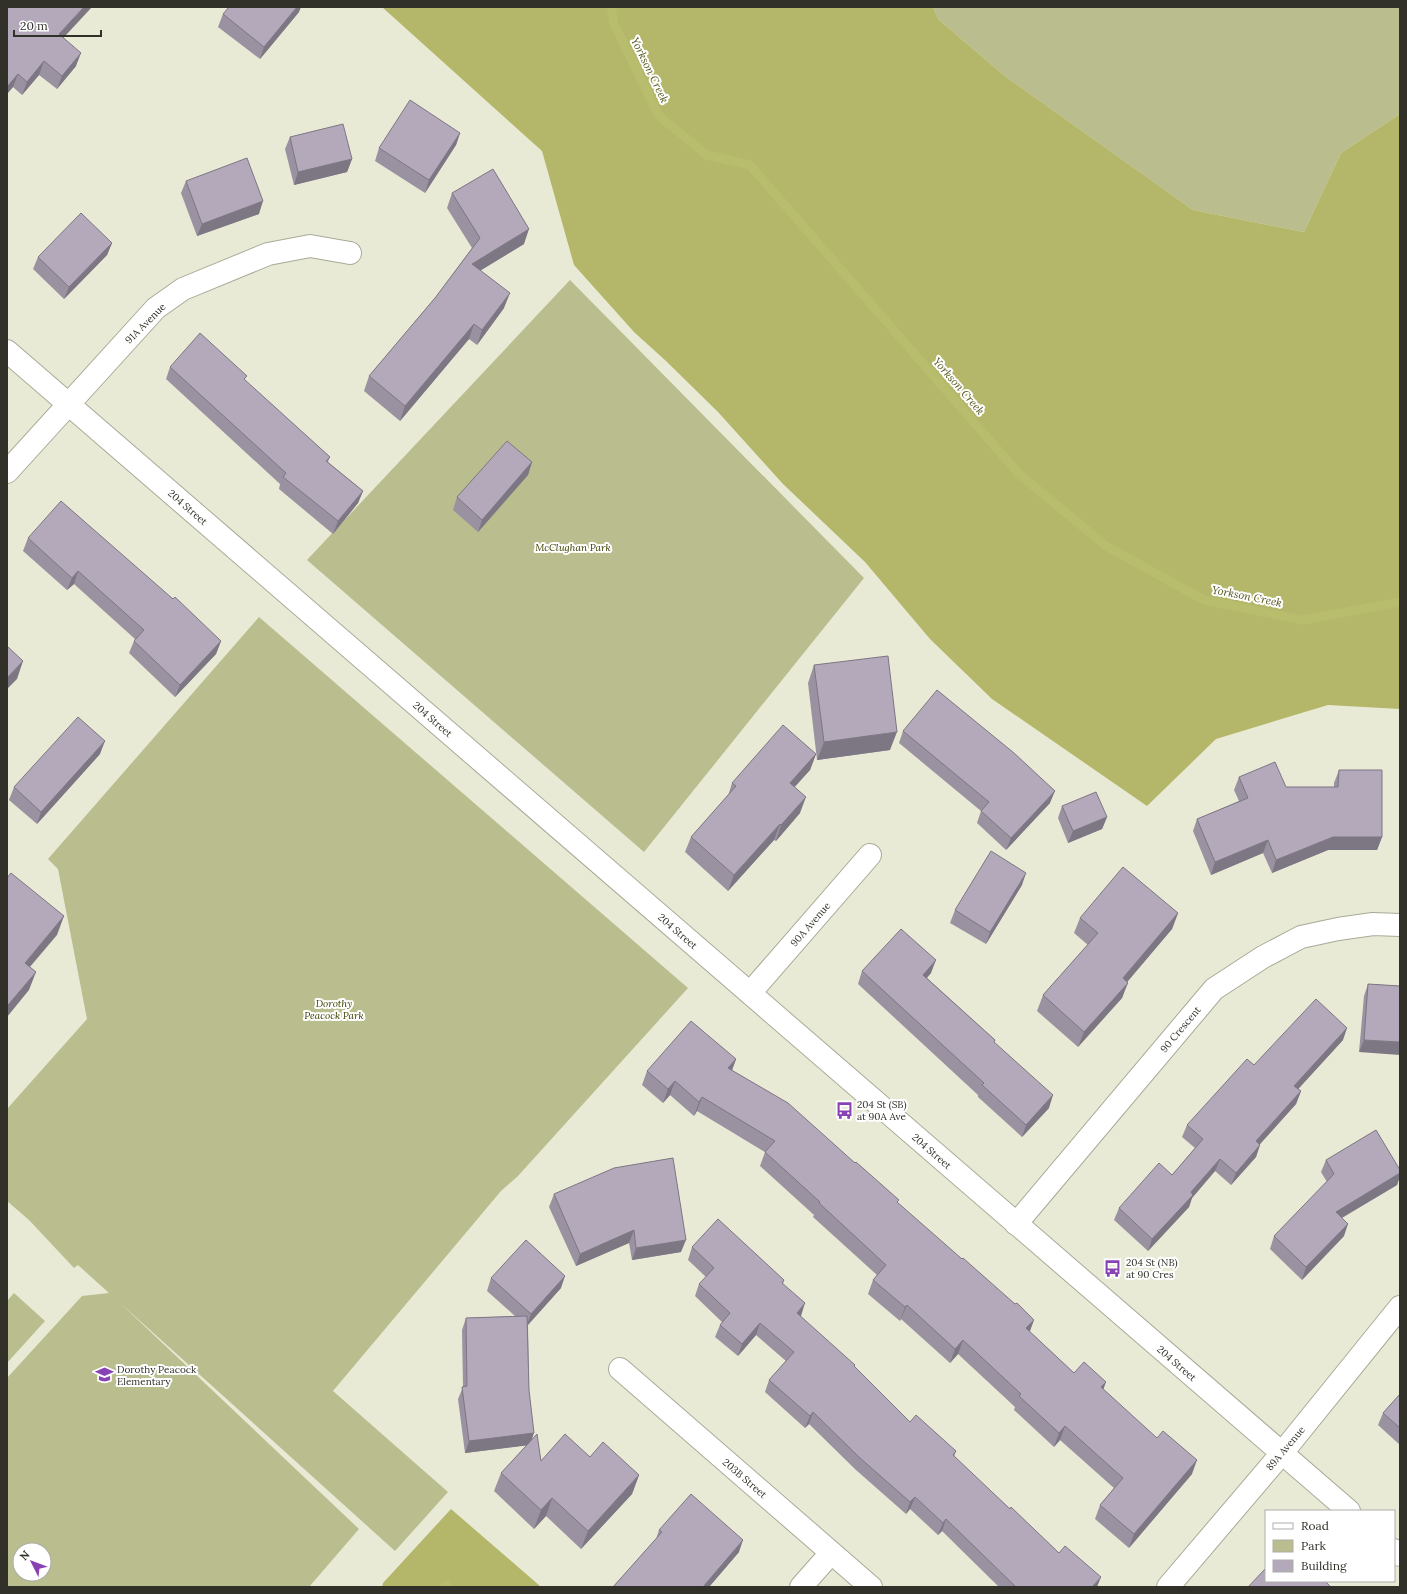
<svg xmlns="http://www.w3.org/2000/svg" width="1407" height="1594" viewBox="0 0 1407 1594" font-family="Lora,serif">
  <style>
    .green { fill: #babd8d; fill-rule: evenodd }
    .forest { fill: #b4b769 }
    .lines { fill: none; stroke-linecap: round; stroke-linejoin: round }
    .stream { stroke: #b8bc6d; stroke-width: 9 }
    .minor-casing { stroke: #a8aa97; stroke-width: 24 }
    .tertiary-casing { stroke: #a8aa97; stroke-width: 24 }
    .minor { stroke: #fff; stroke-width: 22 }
    .tertiary { stroke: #fff; stroke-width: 22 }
    .wall { fill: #9a91a1 }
    .shaded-wall { fill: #7d7683 }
    .building { fill: #b3a9bb; stroke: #7d7683 }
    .labels { text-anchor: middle; stroke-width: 4; stroke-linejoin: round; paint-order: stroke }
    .street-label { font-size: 10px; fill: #313129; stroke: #fff }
    .park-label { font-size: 10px; font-style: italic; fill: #404100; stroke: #fff }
    .poi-label { font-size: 10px; fill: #313129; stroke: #fff; text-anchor: start }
    .water-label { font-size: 11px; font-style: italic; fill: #595b21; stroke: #fff }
  </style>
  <rect width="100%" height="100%" fill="#e9ead6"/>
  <path class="green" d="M 933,7 L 1400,7 L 1400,114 L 1341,153 L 1304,232 L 1193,210 L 1006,77 L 938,19 Z
    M 570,280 L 864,578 L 644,852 L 307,560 Z
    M 259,617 L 688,988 L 518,1176 L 501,1191 L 333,1391 L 448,1492 L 395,1551 L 119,1302 L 359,1529 L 309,1587 L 7,1587 L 7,1378 L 82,1296 L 109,1293 L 78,1265 L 74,1268 L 29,1220 L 7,1201 L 7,1109 L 87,1019 L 58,869 L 48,859 ZM 20,1550 L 44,1550 L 44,1574 L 20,1574 Z
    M 14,1293 L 45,1321 L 7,1363 L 7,1301 Z"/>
  <path class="forest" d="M 382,7 L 933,7 L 938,19 L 1006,77 L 1193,210 L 1304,232 L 1341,153 L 1400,114 L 1400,709 L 1328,705 L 1216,739 L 1147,806 L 992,699 L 930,639 L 865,562 L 783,484 L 718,412 L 666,361 L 634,332 L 574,265 L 542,151 Z
    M 451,1509 L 540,1586 L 539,1587 L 382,1587 L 383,1583 Z"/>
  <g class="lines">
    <path class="stream" d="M 611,7 L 614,24 L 659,116 L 707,155 L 750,165 L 1019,474 L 1106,546 L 1204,600 L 1303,620 L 1400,602
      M 445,1587 L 447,1585"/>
    <defs>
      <path id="minor" d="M 7,472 L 156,308 L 183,289 L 268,254 L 310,246 L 350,253
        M 750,993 L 870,855
        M 1016,1224 L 1214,989 L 1263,957 L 1301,937 L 1338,929 L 1373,924 L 1400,925
        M 620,1369 L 871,1587
        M 801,1587 L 831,1553
        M 1168,1587 L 1282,1453 L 1400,1307"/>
      <path id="tertiary" d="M 7,351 L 1349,1511
        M 1394,1550 L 1400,1555"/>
    </defs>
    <use href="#minor" class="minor-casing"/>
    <use href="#tertiary" class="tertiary-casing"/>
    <use href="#minor" class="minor"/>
    <use href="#tertiary" class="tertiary"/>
  </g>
  <path class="wall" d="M 7,7 L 63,38 L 76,66 L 57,89 L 39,75 L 22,95 L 13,87 L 7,94 Z
    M 299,12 L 260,59 L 218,27 L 223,14 Z
    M 460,133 L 456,145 L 425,193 L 375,161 L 379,148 Z
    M 290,137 L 352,159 L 347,172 L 294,185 L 285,149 Z
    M 186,181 L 259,214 L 197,236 L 181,193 Z
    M 452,193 L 524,244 L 480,271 L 504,308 L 477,345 L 469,339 L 400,421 L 364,391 L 369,376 L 435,298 L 472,248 L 447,208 Z
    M 112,243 L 107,255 L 64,299 L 33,269 L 38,257 Z
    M 170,367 L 245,381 L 330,457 L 328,462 L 363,491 L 358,503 L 333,534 L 279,489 L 280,484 L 166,379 Z
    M 532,462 L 528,475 L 478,532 L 453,510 L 457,497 Z
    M 28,538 L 173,599 L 221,641 L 216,654 L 175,697 L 129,653 L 134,641 L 135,639 L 74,584 L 67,590 L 23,551 Z
    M 814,665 L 890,750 L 817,760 L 808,683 Z
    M 903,731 L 1050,803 L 1006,850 L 977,823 L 981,811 L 899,743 Z
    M 100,754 L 37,824 L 9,800 L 14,787 Z
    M 816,754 L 810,770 L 794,787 L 800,813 L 776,841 L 774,840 L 728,891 L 685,852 L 691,837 L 728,796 L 732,783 Z
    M 1339,770 L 1382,837 L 1377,850 L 1328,850 L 1272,873 L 1263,853 L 1211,875 L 1193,831 L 1197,819 L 1239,801 L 1234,790 L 1239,777 L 1286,787 L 1334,787 L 1334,783 Z
    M 1062,806 L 1107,817 L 1102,829 L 1068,843 L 1058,818 Z
    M 1022,885 L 986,944 L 950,923 L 955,910 Z
    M 1178,913 L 1172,929 L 1127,982 L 1122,998 L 1078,1047 L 1037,1011 L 1043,995 L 1088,945 L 1074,933 L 1080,918 Z
    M 862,971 L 931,973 L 927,978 L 995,1040 L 994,1042 L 1049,1108 L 1022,1137 L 978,1097 L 978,1095 L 858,984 Z
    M 1368,984 L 1400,986 L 1359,1052 L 1364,996 Z
    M 1343,1040 L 1298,1089 L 1301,1091 L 1296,1104 L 1260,1144 L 1256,1157 L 1231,1185 L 1215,1171 L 1192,1198 L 1189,1207 L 1148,1251 L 1114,1220 L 1119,1208 L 1172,1175 L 1195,1148 L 1182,1137 L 1187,1125 L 1254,1065 Z
    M 736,1059 L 732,1070 L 898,1203 L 1030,1332 L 1074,1373 L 1103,1389 L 1192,1474 L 1129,1548 L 1095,1519 L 1100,1505 L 1114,1488 L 1060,1440 L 1054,1447 L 1014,1410 L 1015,1407 L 958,1354 L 950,1363 L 901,1319 L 900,1321 L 868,1294 L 873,1280 L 877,1275 L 813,1217 L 814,1215 L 760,1166 L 765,1152 L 697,1111 L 694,1116 L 670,1095 L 663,1103 L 642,1085 L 647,1071 Z
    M 1326,1160 L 1400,1170 L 1400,1176 L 1397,1185 L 1342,1218 L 1344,1236 L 1302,1280 L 1270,1249 L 1274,1236 L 1327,1182 L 1321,1172 Z
    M 554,1194 L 681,1252 L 632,1260 L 629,1243 L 576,1266 L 549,1207 Z
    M 692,1247 L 784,1280 L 783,1284 L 801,1316 L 800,1316 L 854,1367 L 910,1422 L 956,1451 L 954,1457 L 1010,1509 L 1097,1587 L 999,1587 L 942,1531 L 938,1535 L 910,1509 L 906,1514 L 856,1470 L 809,1424 L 805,1428 L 765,1392 L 769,1380 L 786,1361 L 756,1335 L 738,1356 L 715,1337 L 720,1325 L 722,1322 L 695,1296 L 699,1284 L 706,1277 L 688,1260 Z
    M 491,1278 L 561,1288 L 528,1325 L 529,1390 L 532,1440 L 541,1461 L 590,1457 L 639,1475 L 632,1494 L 581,1549 L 546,1516 L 534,1529 L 494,1491 L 501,1473 L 527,1445 L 465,1453 L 458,1399 L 463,1387 L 462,1330 L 466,1318 L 515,1316 L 487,1291 Z
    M 1400,1394 L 1400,1445 L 1378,1425 L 1383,1413 Z
    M 659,1530 L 739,1552 L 709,1587 L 613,1587 L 656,1539 Z"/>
  <path class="shaded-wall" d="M 84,7 L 92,7 L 54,48 L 59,34 Z
    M 297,7 L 301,7 L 299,12 L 260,59 L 264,47 Z
    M 81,53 L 76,66 L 57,89 L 62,76 Z
    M 44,61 L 39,75 L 22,95 L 27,82 Z
    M 18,74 L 13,87 L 7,94 L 7,87 Z
    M 460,133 L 456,145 L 425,193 L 429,180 Z
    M 352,159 L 347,172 L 294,185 L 298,172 Z
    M 263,201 L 259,214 L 197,236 L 202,224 Z
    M 529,229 L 524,244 L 466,279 L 472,264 Z
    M 112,243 L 107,255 L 64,299 L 69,287 Z
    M 510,293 L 504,308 L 477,345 L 482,330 Z
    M 474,324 L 469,339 L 400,421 L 405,406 Z
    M 532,462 L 528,475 L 478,532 L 482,520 Z
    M 363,491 L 358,503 L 333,534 L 338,521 Z
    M 78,571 L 74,584 L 67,590 L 72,578 Z
    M 221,641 L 216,654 L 175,697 L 180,685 Z
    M 23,661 L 17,679 L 7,689 L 7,678 Z
    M 897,732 L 890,750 L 817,760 L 824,742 Z
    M 105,741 L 100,754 L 37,824 L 41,812 Z
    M 816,754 L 810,770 L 784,799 L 790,783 Z
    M 1055,791 L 1050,803 L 1006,850 L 1011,838 Z
    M 806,797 L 800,813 L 776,841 L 781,825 Z
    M 1107,817 L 1102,829 L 1068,843 L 1073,831 Z
    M 780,824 L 774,840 L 728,891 L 734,875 Z
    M 1333,837 L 1382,837 L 1377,850 L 1328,850 L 1272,873 L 1276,860 Z
    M 1268,840 L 1263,853 L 1211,875 L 1215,862 Z
    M 1026,873 L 1022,885 L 986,944 L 990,932 Z
    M 1178,913 L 1172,929 L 1117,994 L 1123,978 Z
    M 64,916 L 57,935 L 18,981 L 25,963 Z
    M 936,960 L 931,973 L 918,987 L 923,975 Z
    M 36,972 L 29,990 L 7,1017 L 7,1008 L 8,1005 Z
    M 1128,983 L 1122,998 L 1078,1047 L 1084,1032 Z
    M 1347,1028 L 1343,1040 L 1290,1098 L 1294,1086 Z
    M 1364,1040 L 1400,1042 L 1400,1055 L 1359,1052 Z
    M 736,1059 L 731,1073 L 728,1068 Z
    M 675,1081 L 670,1095 L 663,1103 L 668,1089 Z
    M 1301,1091 L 1296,1104 L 1252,1153 L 1256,1141 Z
    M 1053,1095 L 1049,1108 L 1022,1137 L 1026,1125 Z
    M 702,1097 L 697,1111 L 694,1116 L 699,1102 Z
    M 1260,1145 L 1256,1157 L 1231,1185 L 1236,1173 Z
    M 1220,1159 L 1215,1171 L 1192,1198 L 1189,1207 L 1148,1251 L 1152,1239 L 1191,1192 Z
    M 1400,1173 L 1400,1176 L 1397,1185 L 1331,1224 L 1336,1212 Z
    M 1348,1224 L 1344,1236 L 1302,1280 L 1306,1267 Z
    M 634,1230 L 629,1243 L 576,1266 L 580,1254 Z
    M 686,1240 L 681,1252 L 632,1260 L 636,1248 Z
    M 565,1276 L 561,1288 L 526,1327 L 531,1314 Z
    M 805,1303 L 801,1316 L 793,1326 L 797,1313 Z
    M 907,1305 L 901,1319 L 900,1321 L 905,1307 Z
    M 1034,1320 L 1029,1334 L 1026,1328 Z
    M 760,1323 L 756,1335 L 738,1356 L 742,1344 Z
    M 963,1340 L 958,1354 L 950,1363 L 955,1349 Z
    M 1106,1382 L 1101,1396 L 1101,1387 Z
    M 813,1412 L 809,1424 L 805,1428 L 810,1416 Z
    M 1065,1426 L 1060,1440 L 1054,1447 L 1059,1433 Z
    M 534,1433 L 530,1445 L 465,1453 L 469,1441 Z
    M 1197,1460 L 1192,1474 L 1129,1548 L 1134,1534 Z
    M 639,1475 L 632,1494 L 581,1549 L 588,1531 Z
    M 915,1497 L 910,1509 L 906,1514 L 910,1502 Z
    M 552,1498 L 546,1516 L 534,1529 L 541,1510 Z
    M 946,1519 L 942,1531 L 938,1535 L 943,1523 Z
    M 743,1540 L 739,1552 L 709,1587 L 703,1587 Z
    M 1101,1577 L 1097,1587 L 1092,1587 Z"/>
  <path class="building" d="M 7,7 L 84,7 L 59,34 L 81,53 L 62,76 L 44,61 L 27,82 L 18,74 L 7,87 Z
    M 229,7 L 297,7 L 264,47 L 223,14 Z
    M 410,100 L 460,133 L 429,180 L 379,148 Z
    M 343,124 L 352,159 L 298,172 L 290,137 Z
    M 247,158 L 263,201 L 202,224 L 186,181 Z
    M 493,169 L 529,229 L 472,264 L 510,293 L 482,330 L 474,324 L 405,406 L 369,376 L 435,298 L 480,238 L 452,193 Z
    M 81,213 L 112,243 L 69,287 L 38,257 Z
    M 200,333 L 247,376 L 244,379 L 330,457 L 326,461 L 363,491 L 338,521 L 283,477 L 286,473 L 170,367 Z
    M 507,441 L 532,462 L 482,520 L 457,497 Z
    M 61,501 L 173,599 L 175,597 L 221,641 L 180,685 L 134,641 L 144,630 L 78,571 L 72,578 L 28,538 Z
    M 7,646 L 23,661 L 7,678 Z
    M 888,656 L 897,732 L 824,742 L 814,665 Z
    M 937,690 L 1014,753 L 1055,791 L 1011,838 L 981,811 L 989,802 L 903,731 Z
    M 78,717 L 105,741 L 41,812 L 14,787 Z
    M 783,725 L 816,754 L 790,783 L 806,797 L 781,825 L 780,824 L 734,875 L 691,837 L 736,786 L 732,783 Z
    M 1275,762 L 1286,787 L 1338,787 L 1339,770 L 1382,770 L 1382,837 L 1333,837 L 1276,860 L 1268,840 L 1215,862 L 1197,819 L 1248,798 L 1239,777 Z
    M 1096,792 L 1107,817 L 1073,831 L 1062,806 Z
    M 991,851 L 1026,873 L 990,932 L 955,910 Z
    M 1123,867 L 1178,913 L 1123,978 L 1128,983 L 1084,1032 L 1043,995 L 1098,933 L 1080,918 Z
    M 11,873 L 64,916 L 25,963 L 36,972 L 8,1005 L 7,1004 L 7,878 Z
    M 901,929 L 936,960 L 923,975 L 995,1040 L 994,1042 L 1053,1095 L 1026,1125 L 982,1085 L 984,1083 L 862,971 Z
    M 1368,984 L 1400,986 L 1400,1042 L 1364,1040 Z
    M 1316,999 L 1347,1028 L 1294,1086 L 1301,1091 L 1256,1141 L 1260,1145 L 1236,1173 L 1220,1159 L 1191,1192 L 1193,1195 L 1152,1239 L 1119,1208 L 1159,1163 L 1172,1175 L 1203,1139 L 1187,1125 L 1247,1059 L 1254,1065 Z
    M 691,1021 L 736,1059 L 728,1068 L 788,1103 L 855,1163 L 856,1162 L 899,1200 L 897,1202 L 962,1259 L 963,1258 L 1015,1304 L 1017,1303 L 1034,1320 L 1026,1328 L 1074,1373 L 1084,1362 L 1106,1382 L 1101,1387 L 1157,1438 L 1163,1431 L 1197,1460 L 1134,1534 L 1100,1505 L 1123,1478 L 1065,1426 L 1059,1433 L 1019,1396 L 1021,1394 L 963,1340 L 955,1349 L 907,1305 L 905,1307 L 873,1280 L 886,1265 L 819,1203 L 820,1202 L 765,1152 L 775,1141 L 702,1097 L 699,1102 L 675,1081 L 668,1089 L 647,1071 Z
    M 1376,1130 L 1400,1170 L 1400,1173 L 1336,1212 L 1348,1224 L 1306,1267 L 1274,1236 L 1334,1174 L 1326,1160 Z
    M 673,1158 L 686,1240 L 636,1248 L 634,1230 L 580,1254 L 554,1194 L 614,1168 Z
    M 718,1219 L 784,1280 L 782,1283 L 805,1303 L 797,1313 L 855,1365 L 854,1366 L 910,1422 L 916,1415 L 956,1451 L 953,1455 L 1010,1509 L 1011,1507 L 1059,1553 L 1065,1546 L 1101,1577 L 1092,1587 L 1016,1587 L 946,1519 L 943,1523 L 915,1497 L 910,1502 L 860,1458 L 813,1412 L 810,1416 L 769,1380 L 794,1352 L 760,1323 L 742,1344 L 720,1325 L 730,1313 L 699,1284 L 714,1268 L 692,1247 Z
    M 526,1240 L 565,1276 L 531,1314 L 491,1278 Z
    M 527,1316 L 529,1390 L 534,1433 L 469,1441 L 462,1387 L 467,1386 L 466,1318 Z
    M 1400,1394 L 1400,1428 L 1383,1413 Z
    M 537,1434 L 541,1461 L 565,1434 L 590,1457 L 603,1442 L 639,1475 L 588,1531 L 552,1498 L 541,1510 L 501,1473 Z
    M 691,1494 L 743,1540 L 703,1587 L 613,1587 L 662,1532 L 659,1530 Z
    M 1266,1568 L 1266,1581 L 1325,1581 L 1331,1587 L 1248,1587 Z"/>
  <defs>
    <symbol id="bus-bare" viewBox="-9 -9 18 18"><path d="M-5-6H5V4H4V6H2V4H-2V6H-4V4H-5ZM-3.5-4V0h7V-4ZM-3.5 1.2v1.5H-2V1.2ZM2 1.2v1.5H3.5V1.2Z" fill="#8942b4" stroke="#fff" stroke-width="2.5" paint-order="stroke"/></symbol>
    <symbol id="school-bare" viewBox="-9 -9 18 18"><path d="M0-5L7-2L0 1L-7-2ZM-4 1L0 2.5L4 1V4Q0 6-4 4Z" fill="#8942b4" stroke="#fff" stroke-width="2.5" paint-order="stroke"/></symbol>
  </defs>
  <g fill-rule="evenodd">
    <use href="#bus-bare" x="832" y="1098" width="25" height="25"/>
    <use href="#bus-bare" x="1100" y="1256" width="25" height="25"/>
    <use href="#school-bare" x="92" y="1362" width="25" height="25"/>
  </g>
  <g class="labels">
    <g class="street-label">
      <text transform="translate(145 323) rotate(-45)" y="4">91A Avenue</text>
      <text transform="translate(188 507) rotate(41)" y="4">204 Street</text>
      <text transform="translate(433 719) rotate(41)" y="4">204 Street</text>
      <text transform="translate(810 924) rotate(-49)" y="4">90A Avenue</text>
      <text transform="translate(678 931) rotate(41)" y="4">204 Street</text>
      <text transform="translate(1180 1029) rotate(-50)" y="4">90 Crescent</text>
      <text transform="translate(932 1151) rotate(41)" y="4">204 Street</text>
      <text transform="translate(1177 1363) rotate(41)" y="4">204 Street</text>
      <text transform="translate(1285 1448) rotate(-50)" y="4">89A Avenue</text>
      <text transform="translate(745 1478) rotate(41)" y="4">203B Street</text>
    </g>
    <g class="park-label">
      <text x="573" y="551">McClughan Park</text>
      <text x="334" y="1007">Dorothy<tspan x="334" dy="12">Peacock Park</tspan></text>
    </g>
    <g class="poi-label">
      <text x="857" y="1108">204 St (SB)<tspan x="857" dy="12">at 90A Ave</tspan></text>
      <text x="1126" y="1266">204 St (NB)<tspan x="1126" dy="12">at 90 Cres</tspan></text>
      <text x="117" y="1373">Dorothy Peacock<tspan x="117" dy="12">Elementary</tspan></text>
    </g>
    <g class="water-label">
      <text transform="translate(650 70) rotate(64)" y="4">Yorkson Creek</text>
      <text transform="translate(959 386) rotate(49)" y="4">Yorkson Creek</text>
      <text transform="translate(1247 596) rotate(11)" y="4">Yorkson Creek</text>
    </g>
  </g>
  <rect width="1407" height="1594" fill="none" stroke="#313129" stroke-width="16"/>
  <rect x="1265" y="1510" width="130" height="72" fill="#ffffff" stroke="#adada9"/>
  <rect x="1273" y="1523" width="20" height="6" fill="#ffffff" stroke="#adada9"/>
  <text x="1301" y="1530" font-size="12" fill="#313129">Road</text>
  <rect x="1273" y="1540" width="20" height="12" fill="#babd8d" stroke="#adada9"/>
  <text x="1301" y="1550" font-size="12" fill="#313129">Park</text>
  <rect x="1273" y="1560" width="20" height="12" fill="#b3a9bb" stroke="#adada9"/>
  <text x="1301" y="1570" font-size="12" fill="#313129">Building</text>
  <g transform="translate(32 1562) rotate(312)"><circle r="19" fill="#ffffff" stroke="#adada9"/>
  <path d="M0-3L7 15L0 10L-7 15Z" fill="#8942b4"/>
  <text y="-6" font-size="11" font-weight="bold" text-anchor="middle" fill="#313129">N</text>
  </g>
  <path d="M14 30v6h87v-6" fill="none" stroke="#313129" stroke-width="2"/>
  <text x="20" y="30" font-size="12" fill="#313129" stroke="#ffffff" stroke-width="3" paint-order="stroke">20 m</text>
</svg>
